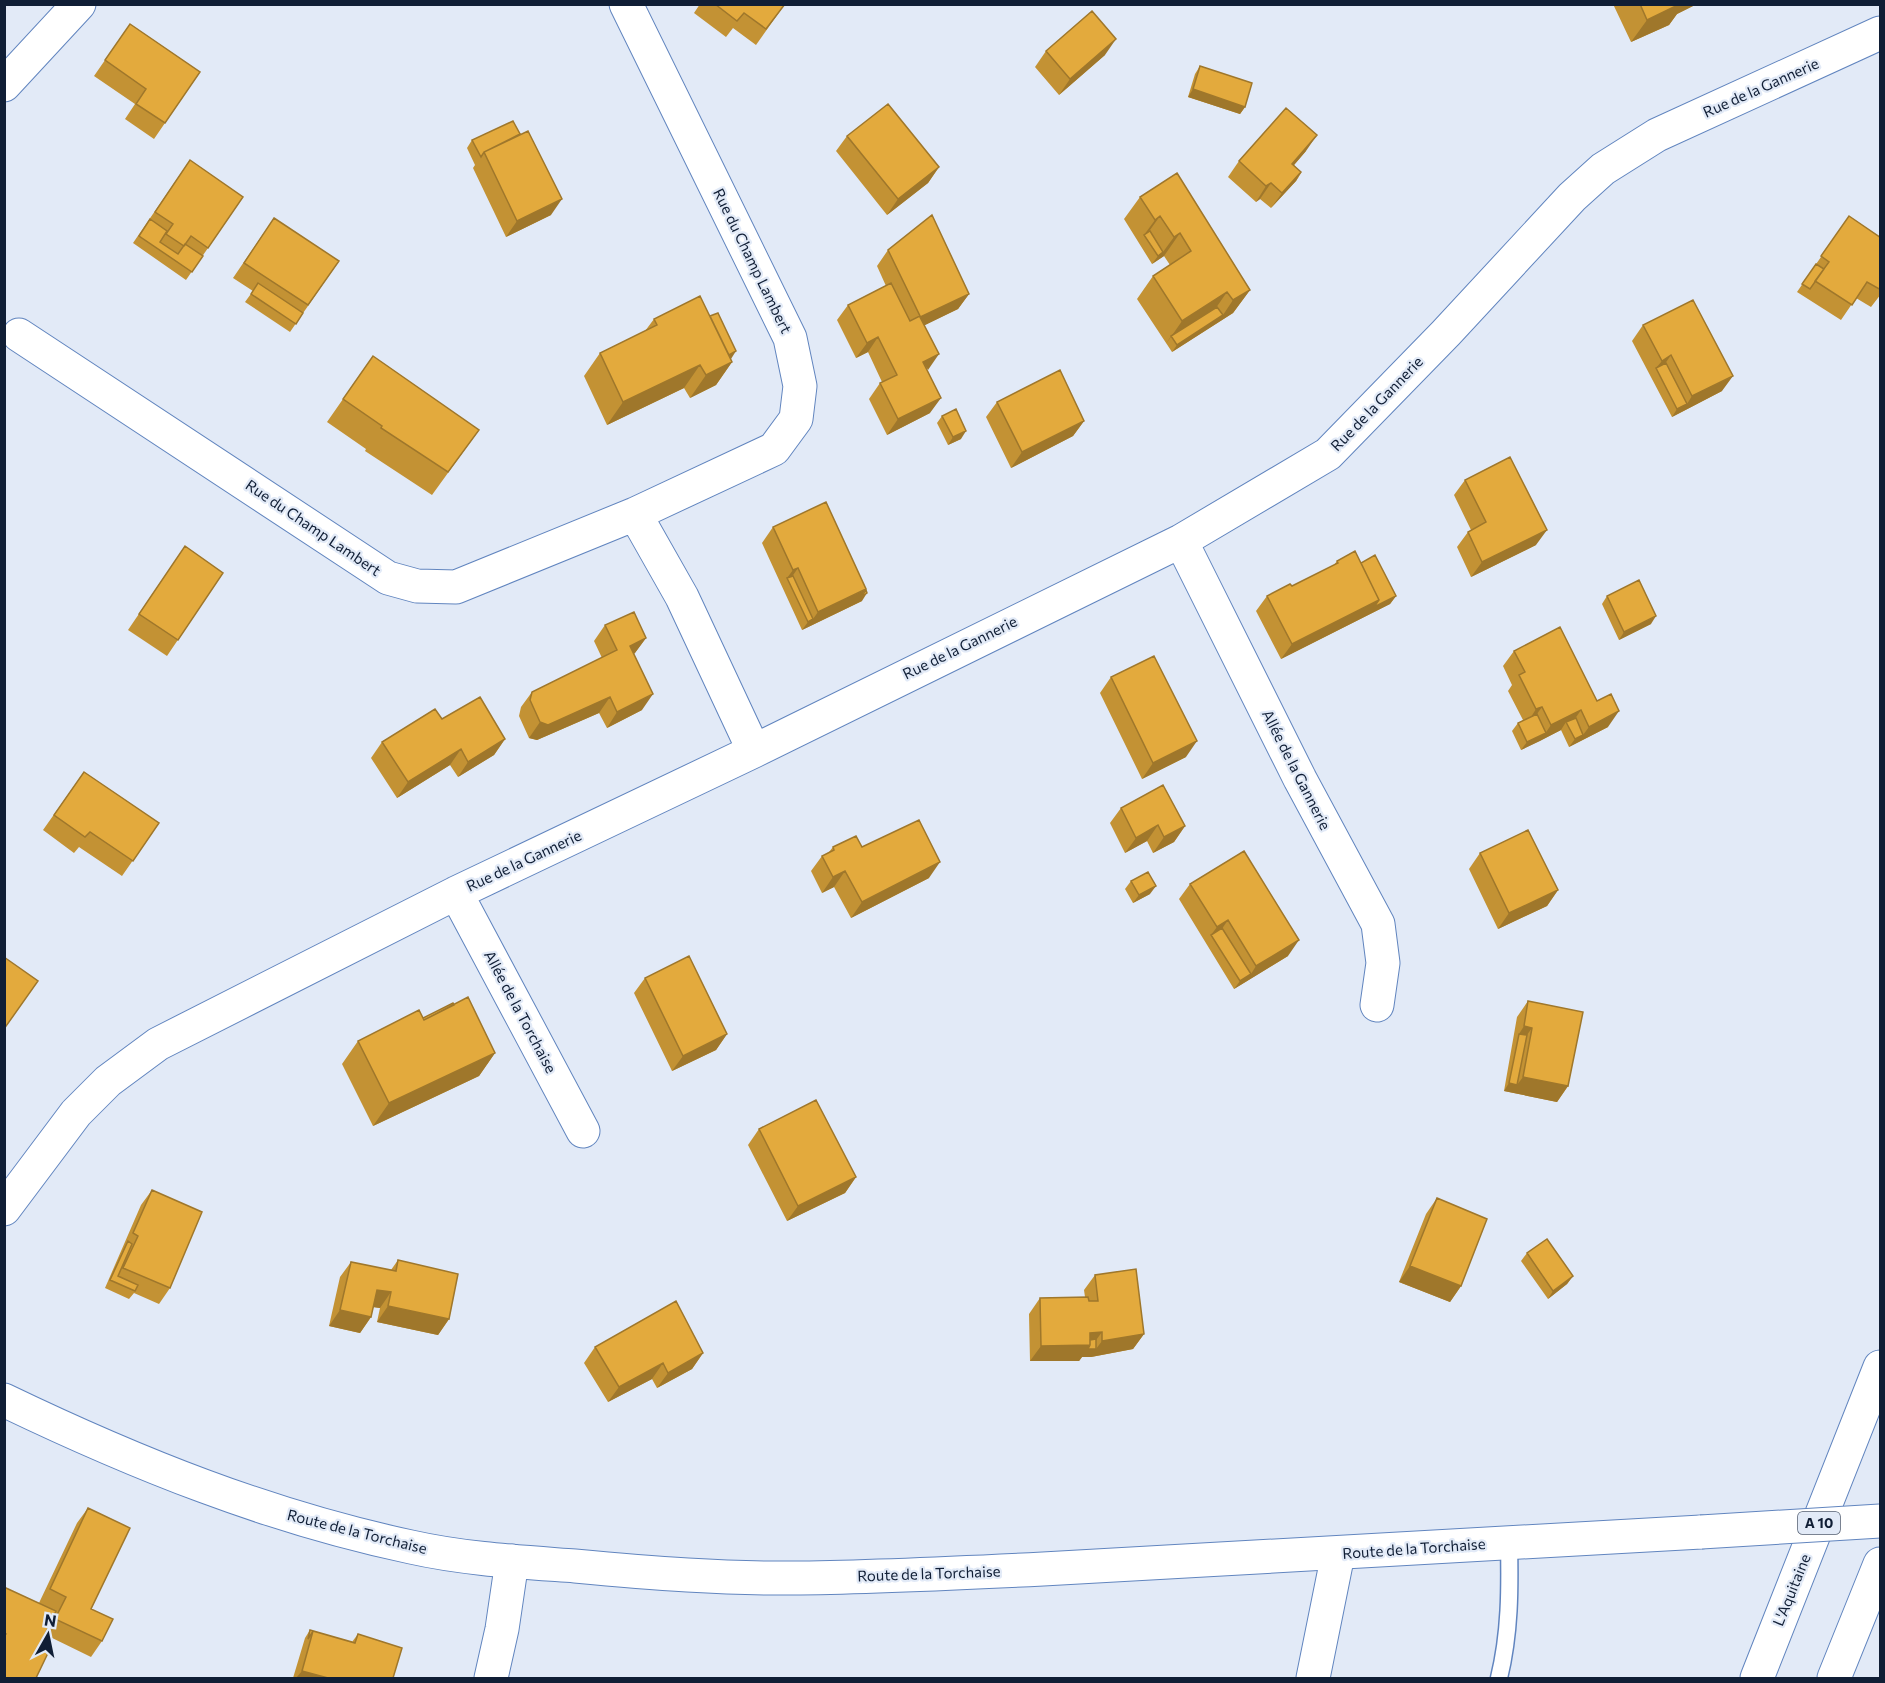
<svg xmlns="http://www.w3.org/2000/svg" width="1885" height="1683" viewBox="0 0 1885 1683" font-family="Commissioner,sans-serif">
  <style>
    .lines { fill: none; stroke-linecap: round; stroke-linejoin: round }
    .service-casing { stroke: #6185bf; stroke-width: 19 }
    .minor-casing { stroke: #6185bf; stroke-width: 35 }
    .secondary-casing { stroke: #6185bf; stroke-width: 35 }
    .motorway-casing { stroke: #6185bf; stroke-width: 35 }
    .service { stroke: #fff; stroke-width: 16 }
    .minor { stroke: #fff; stroke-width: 33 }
    .secondary { stroke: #fff; stroke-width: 33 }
    .motorway { stroke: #fff; stroke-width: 33 }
    .secondary-bridge-casing { stroke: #6185bf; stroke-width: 35; stroke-linecap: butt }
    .secondary-bridge { stroke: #fff; stroke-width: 33 }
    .wall { fill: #c39234 }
    .shaded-wall { fill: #9f772b }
    .building { fill: #e3aa3d; stroke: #9f772b; stroke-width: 1.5 }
    .labels { text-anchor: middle; stroke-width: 4.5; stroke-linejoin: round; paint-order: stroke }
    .shield { fill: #e2eaf7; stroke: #4f5b6f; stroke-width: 1.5 }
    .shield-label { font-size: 14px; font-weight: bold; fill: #101e35 }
    .street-label { font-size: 15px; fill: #101e35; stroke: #e2eaf7 }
  </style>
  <rect width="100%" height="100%" fill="#e2eaf7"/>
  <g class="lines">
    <defs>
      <path id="service" d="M 1499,1678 C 1510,1633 1510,1589 1509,1542"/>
      <path id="minor" d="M 4,85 L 79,4
        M 19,335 L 388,578 L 417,586 L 456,587 L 635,514 L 774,449 L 796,419 L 800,386 L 790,338 L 626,4
        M 635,514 L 682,597 L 754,751
        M 1181,541 L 1300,779 L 1378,924 L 1383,963 L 1377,1005
        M 456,893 L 583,1131
        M 4,1209 L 76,1113 L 108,1081 L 158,1044 L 456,893 L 754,751 L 1181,541 L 1328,454 L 1446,333 L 1572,197 L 1603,169 L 1657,135 L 1880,33
        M 491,1678 L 502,1629 L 512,1561
        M 1313,1678 L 1338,1554"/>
      <path id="secondary" d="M 4,1400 C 135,1463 269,1517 411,1547 C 464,1559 521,1562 575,1566 C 650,1573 725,1579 800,1578 C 881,1577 962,1573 1043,1569 C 1262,1558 1481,1544 1701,1532"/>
      <path id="motorway" d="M 1757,1678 L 1880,1367
        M 1834,1678 L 1880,1564"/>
    </defs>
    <use href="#service" class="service-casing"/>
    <use href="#minor" class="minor-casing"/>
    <use href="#secondary" class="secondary-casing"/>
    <use href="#motorway" class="motorway-casing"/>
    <use href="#service" class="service"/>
    <use href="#minor" class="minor"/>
    <use href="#secondary" class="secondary"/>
    <use href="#motorway" class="motorway"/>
    <defs>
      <path id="secondary-bridge" d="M 1701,1532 L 1880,1521"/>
    </defs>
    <use href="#secondary-bridge" class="secondary-bridge-casing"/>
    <use href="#secondary-bridge" class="secondary-bridge"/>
  </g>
  <path class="wall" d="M 700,4 L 785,4 L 756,45 L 733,28 L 726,37 L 694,13 Z
    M 1613,4 L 1697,4 L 1677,14 L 1669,25 L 1631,42 Z
    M 130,24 L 200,72 L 154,139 L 125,119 L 135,104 L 94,76 Z
    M 1046,51 L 1105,55 L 1059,95 L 1035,67 Z
    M 1200,66 L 1245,107 L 1240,114 L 1188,97 L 1195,74 Z
    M 847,136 L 939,167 L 928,183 L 887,215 L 836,151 Z
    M 472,140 L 551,215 L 506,237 L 473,168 L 475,165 L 467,148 Z
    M 1306,151 L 1294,165 L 1301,173 L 1296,181 L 1271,208 L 1260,199 L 1256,202 L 1228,177 L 1239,161 Z
    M 190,160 L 243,197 L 186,280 L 133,243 Z
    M 1140,197 L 1250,290 L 1233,313 L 1172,352 L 1137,299 L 1153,276 L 1170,265 L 1164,256 L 1152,264 L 1124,219 Z
    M 1849,216 L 1881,238 L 1881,294 L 1871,307 L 1856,298 L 1841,320 L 1797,292 Z
    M 263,234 L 339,261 L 290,332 L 245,302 L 253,291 L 233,278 Z
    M 888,250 L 969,294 L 958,309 L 924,325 L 930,413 L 887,435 L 869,399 L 880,383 L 882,382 L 868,352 L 856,358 L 837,320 L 848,305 L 886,286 L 877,266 Z
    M 654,319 L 731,359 L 732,362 L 716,385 L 690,398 L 684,388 L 607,425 L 584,376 L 600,353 L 645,331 Z
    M 1643,325 L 1722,391 L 1672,417 L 1632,341 Z
    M 373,356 L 479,430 L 432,495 L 365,451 L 366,449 L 327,422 Z
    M 997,402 L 1084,421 L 1073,436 L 1011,468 L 986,417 Z
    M 942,416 L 961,439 L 948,445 L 937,423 Z
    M 1465,480 L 1536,545 L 1471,577 L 1457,547 L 1468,532 L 1471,530 L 1454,495 Z
    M 773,527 L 862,601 L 802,630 L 762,543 Z
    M 185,546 L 223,573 L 167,656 L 128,630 Z
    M 1337,561 L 1361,563 L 1396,596 L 1390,604 L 1281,659 L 1256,611 L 1267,596 L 1292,586 L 1334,565 Z
    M 1607,596 L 1651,624 L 1619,640 L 1602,604 Z
    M 605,625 L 646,638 L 634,654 L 642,710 L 607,728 L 599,713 L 537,740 L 529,738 L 519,716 L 521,707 L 532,692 L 602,658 L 594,641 Z
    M 1514,651 L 1608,727 L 1569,747 L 1561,730 L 1521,750 L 1512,731 L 1518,723 L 1523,720 L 1508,691 L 1512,685 L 1503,666 Z
    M 1111,677 L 1186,757 L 1142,779 L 1100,693 Z
    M 442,719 L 505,739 L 494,755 L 458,777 L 450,765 L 397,798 L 371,758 L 382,742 Z
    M 84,772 L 159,823 L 122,876 L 79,847 L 74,853 L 43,830 Z
    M 1121,808 L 1185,826 L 1174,842 L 1153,853 L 1147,841 L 1125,853 L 1110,823 Z
    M 833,847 L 862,847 L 929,878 L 851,918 L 834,887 L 822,893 L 811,871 L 822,856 L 829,852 Z
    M 1480,853 L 1558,890 L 1547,906 L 1498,929 L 1469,869 Z
    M 1131,881 L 1150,894 L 1133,903 L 1125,889 Z
    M 1190,884 L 1288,956 L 1234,989 L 1179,899 Z
    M 645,978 L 727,1034 L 716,1050 L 672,1071 L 634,993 Z
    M 1528,1001 L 1568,1086 L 1557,1102 L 1504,1091 L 1517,1017 Z
    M 423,1018 L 495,1053 L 479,1076 L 373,1126 L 342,1064 L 358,1041 Z
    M 759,1129 L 856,1177 L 845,1193 L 787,1221 L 748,1145 Z
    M 152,1190 L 170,1288 L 159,1304 L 134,1293 L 129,1299 L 105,1288 L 141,1205 Z
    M 1437,1198 L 1461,1286 L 1450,1302 L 1399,1282 L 1426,1214 Z
    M 1527,1253 L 1573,1276 L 1567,1284 L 1548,1299 L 1521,1261 Z
    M 398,1260 L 449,1319 L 438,1335 L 377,1322 L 380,1308 L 373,1307 L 371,1317 L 360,1333 L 329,1326 L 340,1277 L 351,1262 L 391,1270 Z
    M 1095,1275 L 1144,1334 L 1133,1349 L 1091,1357 L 1082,1357 L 1079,1361 L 1030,1361 L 1029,1314 L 1040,1298 L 1085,1297 L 1084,1290 Z
    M 595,1347 L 703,1353 L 692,1369 L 657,1388 L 652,1379 L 608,1402 L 584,1363 Z
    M 88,1508 L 91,1609 L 102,1641 L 91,1657 L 44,1634 L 39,1647 L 4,1678 L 4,1589 L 39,1603 L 77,1523 Z
    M 310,1630 L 352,1642 L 358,1634 L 393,1678 L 293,1678 L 305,1638 Z"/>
  <path class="shaded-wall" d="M 1676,4 L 1697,4 L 1677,14 L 1669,25 L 1631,42 L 1647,20 Z
    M 1116,39 L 1105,55 L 1059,95 L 1070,79 Z
    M 1193,89 L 1245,107 L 1240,114 L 1188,97 Z
    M 1317,135 L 1306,151 L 1288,172 L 1292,164 Z
    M 939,167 L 928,183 L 887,215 L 898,199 Z
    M 1301,172 L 1296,180 L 1301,173 L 1296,181 L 1271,208 L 1282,193 Z
    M 1271,183 L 1260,199 L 1256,202 L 1266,186 Z
    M 562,199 L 551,215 L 506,237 L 517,221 Z
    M 1160,216 L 1145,237 L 1144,235 L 1155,220 Z
    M 1180,233 L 1164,256 L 1152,264 L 1158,256 L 1163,252 L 1174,237 Z
    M 1250,290 L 1233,313 L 1172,352 L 1177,345 L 1223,315 L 1233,300 Z
    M 1227,292 L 1211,315 L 1171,336 L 1166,344 L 1182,321 Z
    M 969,294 L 958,309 L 909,333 L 920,317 Z
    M 878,337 L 868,352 L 856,358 L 867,343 Z
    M 736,351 L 731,359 L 715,362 Z
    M 939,354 L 928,370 L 923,362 Z
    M 1671,355 L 1660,371 L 1656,368 L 1662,361 Z
    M 732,362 L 716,385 L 690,398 L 706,375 Z
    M 700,365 L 684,388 L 607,425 L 623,402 Z
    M 1733,376 L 1722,391 L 1672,417 L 1677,409 L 1687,404 L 1692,396 Z
    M 941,398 L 930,413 L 887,435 L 898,419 Z
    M 1084,421 L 1073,436 L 1011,468 L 1022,452 Z
    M 966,431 L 961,439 L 948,445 L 953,437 Z
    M 1547,530 L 1536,545 L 1471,577 L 1482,562 Z
    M 798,568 L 789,581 L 787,578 L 793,570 Z
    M 866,589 L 861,597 L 867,593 L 862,601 L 802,630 L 808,622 L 813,619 L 818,612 Z
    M 1396,596 L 1390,604 L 1281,659 L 1292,644 L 1379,600 Z
    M 1656,616 L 1651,624 L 1619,640 L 1624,632 Z
    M 646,638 L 635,653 L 619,662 L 630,646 Z
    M 653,694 L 642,710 L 607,728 L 617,712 Z
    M 610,697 L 599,713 L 537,740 L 529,738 L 540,722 Z
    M 1542,707 L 1531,722 L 1526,725 L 1536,709 Z
    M 1581,710 L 1570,726 L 1566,722 L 1561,730 L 1540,741 L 1551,725 Z
    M 1619,711 L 1608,727 L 1569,747 L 1575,739 L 1583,735 L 1589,727 Z
    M 1546,733 L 1540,741 L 1521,750 L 1527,742 Z
    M 505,739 L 494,755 L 458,777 L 468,762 Z
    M 1197,741 L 1186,757 L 1142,779 L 1153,763 Z
    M 461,749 L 450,765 L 397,798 L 408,782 Z
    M 1158,825 L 1147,841 L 1125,853 L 1136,838 Z
    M 1185,826 L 1174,842 L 1153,853 L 1164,837 Z
    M 940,862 L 929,878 L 851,918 L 862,902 Z
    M 845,871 L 834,887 L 822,893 L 833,877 Z
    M 1156,886 L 1150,894 L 1133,903 L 1139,895 Z
    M 1558,890 L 1547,906 L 1498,929 L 1509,913 Z
    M 1228,920 L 1217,936 L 1211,935 L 1217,927 Z
    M 1299,940 L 1288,956 L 1234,989 L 1240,981 L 1251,974 L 1256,966 Z
    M 1524,1026 L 1532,1028 L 1521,1043 L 1519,1034 Z
    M 727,1034 L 716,1050 L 672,1071 L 683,1056 Z
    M 495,1053 L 479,1076 L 373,1126 L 389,1103 Z
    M 1523,1077 L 1568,1086 L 1557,1102 L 1504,1091 L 1509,1083 L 1517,1085 Z
    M 856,1177 L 845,1193 L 787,1221 L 798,1206 Z
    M 1410,1266 L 1461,1286 L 1450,1302 L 1399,1282 Z
    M 1573,1276 L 1567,1284 L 1548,1299 L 1553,1291 Z
    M 377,1290 L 391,1292 L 380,1308 L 366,1306 Z
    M 388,1306 L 449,1319 L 438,1335 L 377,1322 Z
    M 340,1310 L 371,1317 L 360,1333 L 329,1326 Z
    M 1102,1332 L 1091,1347 L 1096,1349 L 1102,1341 L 1144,1334 L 1133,1349 L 1091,1357 L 1082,1357 L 1079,1361 L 1030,1361 L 1041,1346 L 1090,1333 Z
    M 703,1353 L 692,1369 L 657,1388 L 668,1373 Z
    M 663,1363 L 652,1379 L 608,1402 L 619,1387 Z
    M 302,1671 L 328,1678 L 296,1678 Z"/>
  <path class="building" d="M 715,4 L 785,4 L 766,29 L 744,13 L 737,21 Z
    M 1640,4 L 1680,4 L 1647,20 Z
    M 1092,11 L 1116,39 L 1070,79 L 1046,51 Z
    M 130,24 L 200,72 L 165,123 L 136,104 L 146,89 L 105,60 Z
    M 1200,66 L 1252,83 L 1245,107 L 1193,89 Z
    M 888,104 L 939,167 L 898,199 L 847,136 Z
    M 1286,108 L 1317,135 L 1292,164 L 1301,172 L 1282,193 L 1271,183 L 1266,186 L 1239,161 Z
    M 513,121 L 520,134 L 484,152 L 481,157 L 472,140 Z
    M 528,131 L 562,199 L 517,221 L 484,152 Z
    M 190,160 L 243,197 L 208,248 L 191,236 L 184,246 L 166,234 L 173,224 L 155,212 Z
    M 1177,173 L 1250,290 L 1233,300 L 1227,292 L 1182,321 L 1153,276 L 1191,251 L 1180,233 L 1174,237 L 1160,216 L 1155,220 L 1140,197 Z
    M 932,215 L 969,294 L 920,317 L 939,354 L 923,362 L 941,398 L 898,419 L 880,383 L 897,375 L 878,337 L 867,343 L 848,305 L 891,283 L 910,321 L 920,316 L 888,250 Z
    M 1849,216 L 1881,238 L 1881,290 L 1867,282 L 1852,305 L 1815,281 L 1829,262 L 1821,256 Z
    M 274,218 L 339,261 L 308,305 L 244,263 Z
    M 150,219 L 167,231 L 160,242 L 178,254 L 185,244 L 203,256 L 192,272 L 139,236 Z
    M 1150,231 L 1163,252 L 1158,256 L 1144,235 Z
    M 1816,264 L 1824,269 L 1810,289 L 1802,284 Z
    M 258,283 L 303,313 L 296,324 L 251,294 Z
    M 700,296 L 732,362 L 706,375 L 700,365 L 623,402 L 600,353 L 657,325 L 654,319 Z
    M 1693,300 L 1733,376 L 1692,396 L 1671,355 L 1662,361 L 1643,325 Z
    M 1217,307 L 1223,315 L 1177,345 L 1171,336 Z
    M 718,313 L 736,351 L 729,355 L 710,316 Z
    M 373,356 L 479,430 L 448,472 L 381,428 L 382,426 L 343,399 Z
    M 1666,363 L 1687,404 L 1677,409 L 1656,368 Z
    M 1060,370 L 1084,421 L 1022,452 L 997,402 Z
    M 956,409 L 966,431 L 953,437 L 942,416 Z
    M 1510,457 L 1547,530 L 1482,562 L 1468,532 L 1486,522 L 1465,480 Z
    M 826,502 L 866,589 L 818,612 L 798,568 L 793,570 L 773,527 Z
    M 185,546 L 223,573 L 178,640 L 139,614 Z
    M 1355,551 L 1379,600 L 1292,644 L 1267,596 L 1290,584 L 1292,586 L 1338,563 L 1337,561 Z
    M 1375,555 L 1396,596 L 1374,607 L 1379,600 L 1361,563 Z
    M 793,576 L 813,619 L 808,622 L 787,578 Z
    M 1639,580 L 1656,616 L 1624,632 L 1607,596 Z
    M 866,590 L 867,593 L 861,597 Z
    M 634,612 L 646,638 L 630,646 L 653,694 L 617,712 L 610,697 L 548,725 L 540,722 L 530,700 L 532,692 L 617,650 L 605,625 Z
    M 1560,627 L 1597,701 L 1611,694 L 1619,711 L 1589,727 L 1581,710 L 1551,725 L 1542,707 L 1536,709 L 1519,675 L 1525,672 L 1514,651 Z
    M 1154,656 L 1197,741 L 1153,763 L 1111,677 Z
    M 480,697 L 505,739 L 468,762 L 461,749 L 408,782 L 382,742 L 435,709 L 442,719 Z
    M 1537,714 L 1546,733 L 1527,742 L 1518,723 Z
    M 1576,718 L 1583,735 L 1575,739 L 1566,722 Z
    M 84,772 L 159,823 L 133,861 L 90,832 L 85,837 L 54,815 Z
    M 1163,785 L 1185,826 L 1164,837 L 1158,825 L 1136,838 L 1121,808 Z
    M 919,820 L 940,862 L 862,902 L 845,871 L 833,877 L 822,856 L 834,850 L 833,847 L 856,836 L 862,847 Z
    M 1528,830 L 1558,890 L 1509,913 L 1480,853 Z
    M 1244,851 L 1299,940 L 1256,966 L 1228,920 L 1217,927 L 1190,884 Z
    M 1148,872 L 1156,886 L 1139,895 L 1131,881 Z
    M 1222,928 L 1251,974 L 1240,981 L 1211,935 Z
    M 689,956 L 727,1034 L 683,1056 L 645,978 Z
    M 4,957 L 38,981 L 4,1029 Z
    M 468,997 L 495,1053 L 389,1103 L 358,1041 L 419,1010 L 424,1020 Z
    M 1528,1001 L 1583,1012 L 1568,1086 L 1523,1077 L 1532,1028 L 1524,1026 Z
    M 453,1003 L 454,1005 L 424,1020 L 423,1018 Z
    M 1519,1034 L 1527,1035 L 1517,1085 L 1509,1083 Z
    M 816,1100 L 856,1177 L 798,1206 L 759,1129 Z
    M 152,1190 L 202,1212 L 170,1288 L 123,1268 L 138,1236 L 133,1233 Z
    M 1437,1198 L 1487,1219 L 1461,1286 L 1410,1266 Z
    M 1547,1239 L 1573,1276 L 1553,1291 L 1527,1253 Z
    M 128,1241 L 132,1244 L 118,1276 L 138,1285 L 135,1291 L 110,1280 Z
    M 398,1260 L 458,1274 L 449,1319 L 388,1306 L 391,1292 L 377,1290 L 371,1317 L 340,1310 L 351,1262 L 396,1271 Z
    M 1136,1269 L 1144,1334 L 1102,1341 L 1102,1332 L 1090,1333 L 1090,1345 L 1041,1346 L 1040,1298 L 1088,1297 L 1089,1301 L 1098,1301 L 1095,1275 Z
    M 676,1301 L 703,1353 L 668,1373 L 663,1363 L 619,1387 L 595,1347 Z
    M 1096,1339 L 1096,1349 L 1088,1349 L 1090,1345 L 1090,1340 Z
    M 88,1508 L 130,1528 L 91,1609 L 113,1619 L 102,1641 L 55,1619 L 66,1597 L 50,1589 Z
    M 6,1588 L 56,1611 L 39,1647 L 49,1651 L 36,1678 L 4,1678 L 4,1636 L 6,1634 L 4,1633 L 4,1590 Z
    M 310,1630 L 352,1642 L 313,1631 L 308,1639 Z
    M 313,1631 L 355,1643 L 358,1634 L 402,1648 L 393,1678 L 328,1678 L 302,1671 Z"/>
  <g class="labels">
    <rect class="shield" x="1798" y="1512" width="42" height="22" rx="4.5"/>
    <g class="shield-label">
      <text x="1819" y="1528">A 10</text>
    </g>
    <g class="street-label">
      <text transform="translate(1761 88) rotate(-24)" y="5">Rue de la Gannerie</text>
      <text transform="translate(752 261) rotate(64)" y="5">Rue du Champ Lambert</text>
      <text transform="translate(1377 404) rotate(-46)" y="5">Rue de la Gannerie</text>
      <text transform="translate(313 528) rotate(34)" y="5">Rue du Champ Lambert</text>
      <text transform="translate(960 648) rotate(-26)" y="5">Rue de la Gannerie</text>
      <text transform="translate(1296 770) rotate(63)" y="5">Allée de la Gannerie</text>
      <text transform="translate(524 861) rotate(-25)" y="5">Rue de la Gannerie</text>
      <text transform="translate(520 1012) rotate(62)" y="5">Allée de la Torchaise</text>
      <text transform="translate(357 1532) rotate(14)" y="5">Route de la Torchaise</text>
      <text transform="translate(1414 1549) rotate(-4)" y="5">Route de la Torchaise</text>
      <text transform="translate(929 1574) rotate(-2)" y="5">Route de la Torchaise</text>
      <text transform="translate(1792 1590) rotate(-68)" y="5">L'Aquitaine</text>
    </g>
  </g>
  <rect width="1885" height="1683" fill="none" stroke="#101e35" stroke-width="12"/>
  <g transform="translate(48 1635) rotate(9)" stroke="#e2eaf7" stroke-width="4.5" paint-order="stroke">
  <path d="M0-4.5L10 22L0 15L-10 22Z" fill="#101e35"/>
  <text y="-9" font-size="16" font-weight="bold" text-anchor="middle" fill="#101e35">N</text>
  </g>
</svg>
